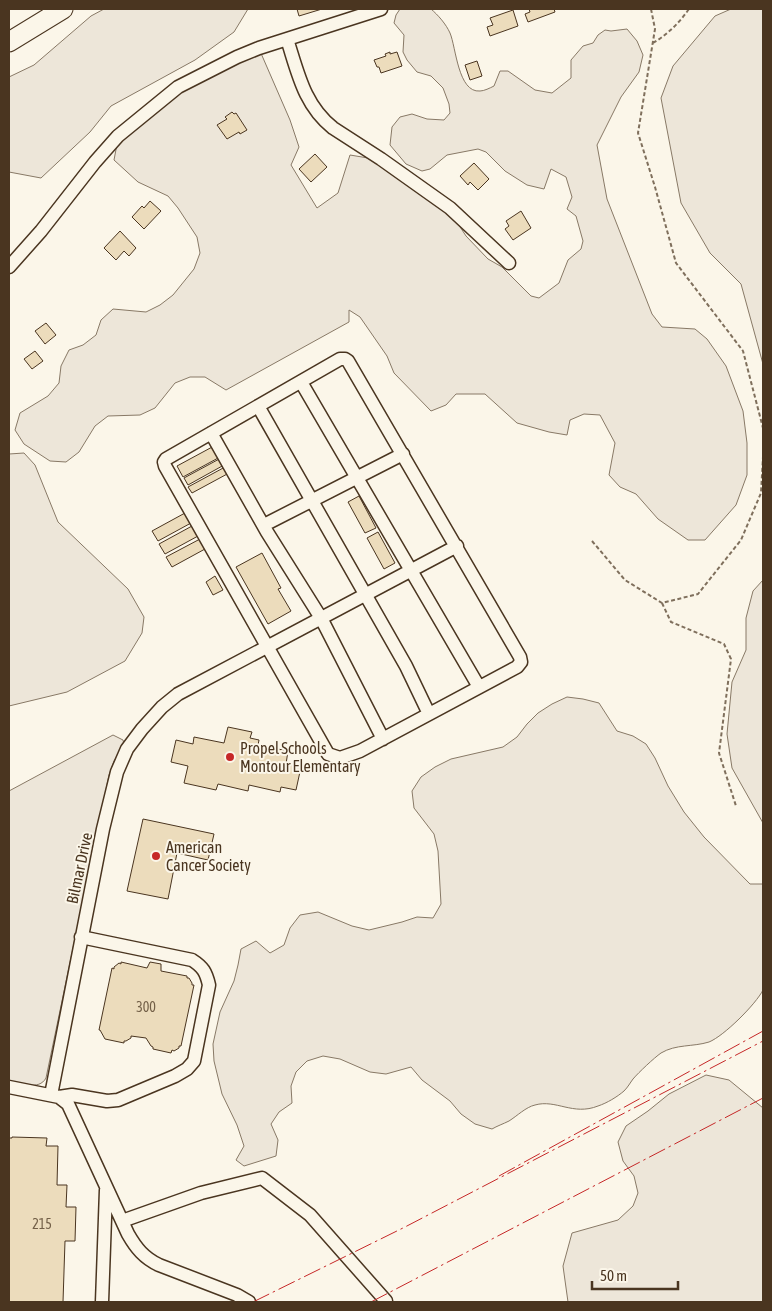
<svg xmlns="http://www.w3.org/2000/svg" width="772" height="1311" viewBox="0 0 772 1311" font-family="'Asap Condensed',sans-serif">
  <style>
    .green { fill: #ede6d9; stroke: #887966 }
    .building { fill: #ecdcbc; stroke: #4a3520 }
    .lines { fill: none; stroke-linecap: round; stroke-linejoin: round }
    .minor-casing { stroke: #4a3520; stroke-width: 15 }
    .highway-casing { stroke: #4a3520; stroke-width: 21 }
    .path { stroke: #7f6f5c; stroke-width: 2; stroke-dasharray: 4 2.5; stroke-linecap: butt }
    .minor { stroke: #fbf6e9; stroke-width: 12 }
    .highway { stroke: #fbf6e9; stroke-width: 19 }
    .power { stroke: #c62828; stroke-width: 1; stroke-dasharray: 18 4 2.5 4; stroke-linecap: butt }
    .poi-dot { fill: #c62828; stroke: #fbf6e9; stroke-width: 2 }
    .labels { text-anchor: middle; stroke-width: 4; stroke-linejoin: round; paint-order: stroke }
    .number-label { font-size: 14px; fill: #725f47 }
    .poi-label { font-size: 16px; fill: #4a3520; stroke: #fbf6e9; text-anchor: start }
    .street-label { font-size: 16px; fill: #4a3520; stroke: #fbf6e9 }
  </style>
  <rect width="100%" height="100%" fill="#fbf6e9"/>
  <path class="green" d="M 104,9 L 248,9 L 234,32 L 195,60 L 111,106 L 90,132 L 41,178 L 9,172 L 9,77 L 34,65 L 91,16 Z
    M 400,9 L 431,9 C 438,15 446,24 450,33 C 456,47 458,93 480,91 C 484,91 490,88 494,86 L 500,71 L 508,71 L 535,90 L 552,93 L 571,78 L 571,60 L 583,46 L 593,43 L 598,35 L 605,30 L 611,31 L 627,29 L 637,41 L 643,55 L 639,72 L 621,97 L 597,145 L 607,199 L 652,314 L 662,327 L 695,329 L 707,339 L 726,366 L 743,411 L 747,443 L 747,475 L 736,505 L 705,540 L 688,540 L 658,519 L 636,494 L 620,487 L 609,475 L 615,443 L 600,415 L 584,414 L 570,420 L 567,435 L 549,432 L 517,423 L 485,394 L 456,394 L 446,405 L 431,411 L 394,373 L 387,356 L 360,317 L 349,310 L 349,322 L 226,390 L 205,377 L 190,377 L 175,383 L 155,408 L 140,415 L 108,416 L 95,426 L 79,452 L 66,462 L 50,461 L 24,444 L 15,430 L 20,413 L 48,396 L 59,383 L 61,366 L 69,350 L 83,345 L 96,335 L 101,320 L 113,309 L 146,312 L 160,305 L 173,295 L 194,269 L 200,253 L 197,237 L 178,208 L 168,196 L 138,182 L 114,160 L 118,139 L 179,89 L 260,51 L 290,120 L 299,147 L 291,165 L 317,208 L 338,193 L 350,155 L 380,160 L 449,210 L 466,236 L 488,259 L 502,267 L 531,296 L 539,298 L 559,283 L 568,260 L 581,249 L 583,241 L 576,216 L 567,209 L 572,197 L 566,177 L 551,169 L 544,189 L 527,185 L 505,171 L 486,152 L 478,149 L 447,155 L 430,169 L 422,171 L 406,164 L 390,145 L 392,127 L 400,117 L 412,114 L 427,119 L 444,120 L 450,113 L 449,104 L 443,88 L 431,76 L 417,72 L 407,60 L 403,52 L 404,35 L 394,23 L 396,15 Z
    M 731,9 L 763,9 L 763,364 L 741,284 L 710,253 L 681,203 L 661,98 L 673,66 L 715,16 Z
    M 24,453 L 35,465 L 58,522 L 128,589 L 144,617 L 142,633 L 125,661 L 67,692 L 9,706 L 9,454 Z
    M 763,580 L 763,823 L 732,768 L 727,734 L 732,682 L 746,650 L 746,618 L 753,591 Z
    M 567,697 L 583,699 L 599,703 L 617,731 L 633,736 L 646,744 L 655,758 L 668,786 L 684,812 L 704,837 L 750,884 L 763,884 L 763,990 C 756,1004 724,1036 709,1042 C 693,1047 676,1044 661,1053 C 654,1058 639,1072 633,1079 C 630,1083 628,1087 624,1091 C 617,1097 607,1103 598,1106 C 573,1116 556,1099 535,1105 C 526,1107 517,1116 509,1121 C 503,1124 497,1126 492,1129 L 475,1124 L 461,1114 L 450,1101 L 422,1080 L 411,1067 L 386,1074 L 370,1072 L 340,1059 L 323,1056 L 307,1061 L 296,1072 L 291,1086 L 292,1103 L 279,1112 L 271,1124 L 278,1140 L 276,1156 L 244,1166 L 236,1160 L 244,1146 L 237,1125 L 222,1094 L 214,1061 L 213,1044 L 220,1012 L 234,981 L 238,965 L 241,949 L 256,941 L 270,953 L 284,945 L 290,928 L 300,915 L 318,912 L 352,926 L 369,930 L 402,922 L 417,917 L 433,918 L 441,904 L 438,851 L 434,834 L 414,808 L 412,791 L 421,777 L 435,767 L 451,759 L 503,747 L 517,737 L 527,724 L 538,713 L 552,704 Z
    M 113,735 L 123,740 L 124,744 L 114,761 L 109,775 L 46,1078 C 39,1091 20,1083 9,1081 L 9,791 Z
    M 706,1075 L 729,1080 L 763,1108 L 763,1302 L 568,1302 L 563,1266 L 572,1233 L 618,1220 L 633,1206 L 638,1193 L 634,1176 L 623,1161 L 618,1142 L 626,1126 L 648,1111 L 669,1094 Z"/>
  <path class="building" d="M 297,9 L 322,9 L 299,16 Z
    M 529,9 L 554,9 L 555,12 L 528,22 L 525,14 L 530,12 Z
    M 513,10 L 518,26 L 490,36 L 487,27 L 493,25 L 490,18 Z
    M 390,52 L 390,54 L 397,52 L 402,66 L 381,73 L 379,67 L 377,67 L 374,60 L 386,56 L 385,54 Z
    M 477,61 L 482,76 L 470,80 L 465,65 Z
    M 232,112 L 234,114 L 236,113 L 247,130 L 240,134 L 239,132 L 227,139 L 217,125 L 227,119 L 225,117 Z
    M 315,154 L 327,167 L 311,182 L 299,169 Z
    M 474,163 L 489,179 L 478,190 L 470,182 L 468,185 L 460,176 Z
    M 150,201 L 161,211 L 144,229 L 132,217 L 142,206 L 144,208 Z
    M 521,211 L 531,228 L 513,240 L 505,229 L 509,226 L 506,221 Z
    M 120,231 L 136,248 L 129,256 L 124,251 L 116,260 L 104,248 Z
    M 46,323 L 56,335 L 45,344 L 35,331 Z
    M 35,351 L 43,361 L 32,369 L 24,359 Z
    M 214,446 L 220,457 L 183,477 L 177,466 Z
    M 221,458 L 224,465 L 188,485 L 184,478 Z
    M 225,467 L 229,473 L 192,493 L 188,487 Z
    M 359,496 L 376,528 L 365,533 L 348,502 Z
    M 185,513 L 191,523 L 158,541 L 152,531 Z
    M 192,526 L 198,536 L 165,554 L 159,544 Z
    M 378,532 L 395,563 L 384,569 L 367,538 Z
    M 200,539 L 205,549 L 172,567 L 166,557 Z
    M 262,553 L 281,588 L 278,589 L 291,611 L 268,624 L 236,567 Z
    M 215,576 L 223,590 L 213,595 L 206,582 Z
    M 228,727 L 252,732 L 250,738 L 259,740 L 258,745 L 288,751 L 286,764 L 301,767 L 296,790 L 281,787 L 280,792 L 249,785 L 248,791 L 218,784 L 216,790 L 184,783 L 188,766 L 171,762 L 176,740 L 193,744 L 194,737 L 224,743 Z
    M 143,819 L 214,834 L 208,860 L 177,853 L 168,899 L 127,891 Z
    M 121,962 L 147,968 L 150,962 L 161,964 L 161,971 L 187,976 L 187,978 L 189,978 L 192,983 L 192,985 L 194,985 L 181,1046 L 179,1046 L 179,1048 L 174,1051 L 172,1050 L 171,1053 L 153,1049 L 153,1047 L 151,1046 L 146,1038 L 131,1036 L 131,1038 L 126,1041 L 124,1041 L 124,1043 L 105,1039 L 100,1030 L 99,1030 L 112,968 L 114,969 L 114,967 L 119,963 L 121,964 Z
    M 12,1137 L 47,1138 L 46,1146 L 58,1146 L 57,1185 L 67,1185 L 66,1207 L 76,1207 L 75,1241 L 65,1241 L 63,1302 L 9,1302 L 9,1138 L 12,1138 Z"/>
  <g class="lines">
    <defs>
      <path id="minor" d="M 287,39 C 298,73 304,105 333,128 L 381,159 L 450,208 L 509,263
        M 9,267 L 41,231 L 95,162 L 118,136 L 178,87 L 237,57 L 259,48 L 381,9
        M 340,359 L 345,359 L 348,361 L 520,657 L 521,662 L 517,667 L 360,751 L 340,758 L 328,754 L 165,466 L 164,462 L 166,459 Z
        M 301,382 L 479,687
        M 258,406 L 406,666 L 429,714
        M 211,433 L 267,532 L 321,618 L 383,739
        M 264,525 L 403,454
        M 9,1087 L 59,1097 L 68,1104 L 128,1234 C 136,1248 144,1258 159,1265 L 237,1295 L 249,1302
        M 51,1095 L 103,829 L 117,772 L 127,749 L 142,729 L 162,707 L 178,694 L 457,546
        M 59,1097 L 72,1095 L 107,1101 L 118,1100 L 175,1076 L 187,1069 L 194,1061 L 209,985 C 206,972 203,967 192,960 L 81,937
        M 122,1221 L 201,1193 L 262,1178 L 310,1215 L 386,1301 L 385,1302
        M 102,1302 L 106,1190"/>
      <path id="highway" d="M 9,42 L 63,9"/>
    </defs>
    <use href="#minor" class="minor-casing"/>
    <use href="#highway" class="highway-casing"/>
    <path class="path" d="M 651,9 L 655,29 L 638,133 L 655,187 L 676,263 L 743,351 L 763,428
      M 653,43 C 667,35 680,22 689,9
      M 592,541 L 625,580 L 662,603 L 698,594 L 741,540 L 761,493 L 763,457
      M 662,603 L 671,622 L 724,644 L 731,659 L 719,753 L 736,806"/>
    <use href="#minor" class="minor"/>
    <use href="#highway" class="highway"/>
    <path class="power" d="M 499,1176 L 763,1031
      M 253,1302 L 405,1227 L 763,1041
      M 371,1302 L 763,1098"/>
  </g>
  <g class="poi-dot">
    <circle cx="230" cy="757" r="5"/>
    <circle cx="156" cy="856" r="5"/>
  </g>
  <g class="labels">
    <g class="number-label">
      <text x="146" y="1012">300</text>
      <text x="42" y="1229">215</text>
    </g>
    <g class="poi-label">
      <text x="240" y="754">Propel Schools<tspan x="240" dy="18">Montour Elementary</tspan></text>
      <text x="166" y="853">American<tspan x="166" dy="18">Cancer Society</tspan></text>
    </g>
    <g class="street-label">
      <text transform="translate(79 868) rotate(-78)" y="6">Bilmar Drive</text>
    </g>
  </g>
  <rect width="772" height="1311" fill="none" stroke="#4a3520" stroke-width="20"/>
  <path d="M592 1281v8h86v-8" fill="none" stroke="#4a3520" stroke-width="2.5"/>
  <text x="600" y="1281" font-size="15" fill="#4a3520" stroke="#fbf6e9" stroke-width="4" paint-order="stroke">50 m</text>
</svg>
